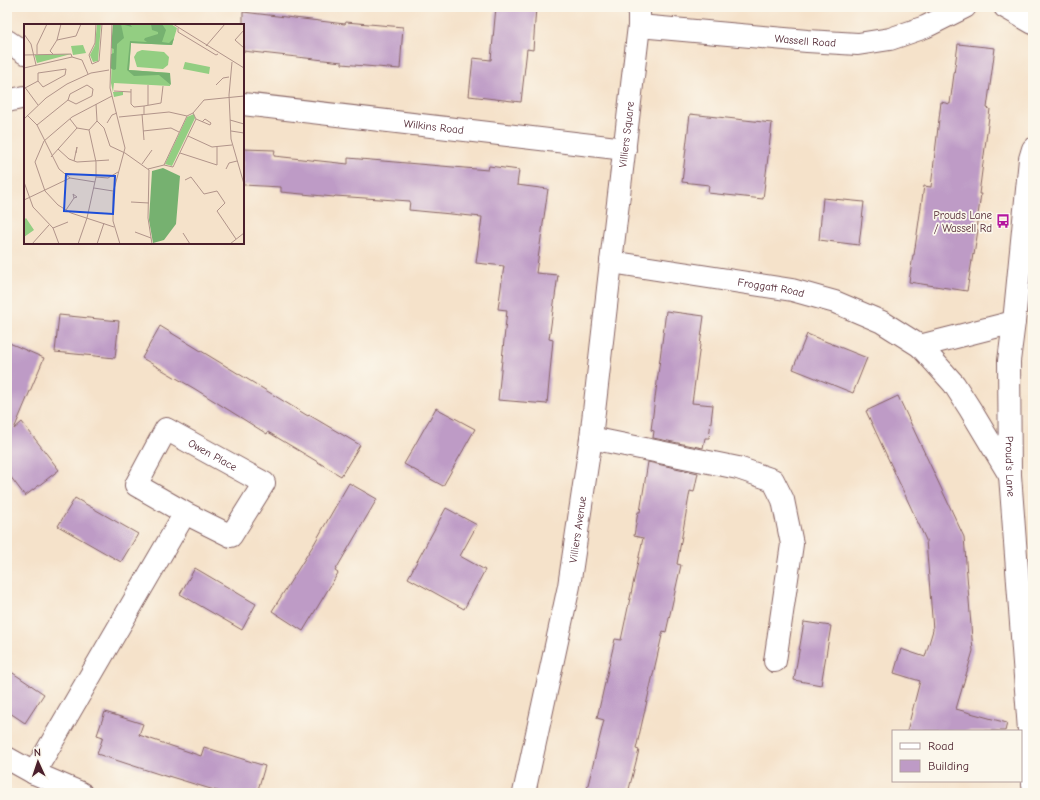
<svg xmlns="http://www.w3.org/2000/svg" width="1040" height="800" viewBox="0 0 1040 800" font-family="'Comic Neue',sans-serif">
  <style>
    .building { fill: #be9bc6 }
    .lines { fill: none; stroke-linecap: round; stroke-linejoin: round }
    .minor-casing { stroke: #866363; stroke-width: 24 }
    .minor { stroke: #fff; stroke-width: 22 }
    .labels { text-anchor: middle; stroke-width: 3.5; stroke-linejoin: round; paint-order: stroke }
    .street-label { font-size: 11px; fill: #4a1f2b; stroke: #fbf7ec }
    .poi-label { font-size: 11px; fill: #4a1f2b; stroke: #fbf7ec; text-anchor: end }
    .inset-road { fill: none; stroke: #b1948a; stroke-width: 1 }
    .view { fill: #1d4ed8; fill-opacity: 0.15; stroke: #1d4ed8; stroke-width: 2 }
    .inset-edge { fill: none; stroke: #4a1f2b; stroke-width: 2 }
  </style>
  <rect width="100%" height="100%" fill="#fbf7ec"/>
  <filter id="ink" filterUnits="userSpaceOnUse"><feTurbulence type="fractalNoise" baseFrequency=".025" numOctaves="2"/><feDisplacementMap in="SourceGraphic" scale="8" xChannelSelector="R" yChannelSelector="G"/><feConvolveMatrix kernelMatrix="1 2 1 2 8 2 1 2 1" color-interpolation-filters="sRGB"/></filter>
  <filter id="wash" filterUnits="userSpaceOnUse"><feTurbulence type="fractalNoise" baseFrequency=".012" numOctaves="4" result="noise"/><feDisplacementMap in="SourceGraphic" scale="16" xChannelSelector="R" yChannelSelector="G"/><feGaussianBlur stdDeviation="0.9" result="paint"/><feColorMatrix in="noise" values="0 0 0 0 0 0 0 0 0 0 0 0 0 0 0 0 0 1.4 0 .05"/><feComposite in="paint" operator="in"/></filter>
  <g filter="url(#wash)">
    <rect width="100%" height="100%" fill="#f5e2ca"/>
    <g id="blocks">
      <path class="building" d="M 496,7 L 536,7 L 533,50 L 527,49 L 521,102 L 469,96 L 473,58 L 491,60 Z
        M 243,12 L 345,24 L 346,22 L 403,27 L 400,69 L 342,64 L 342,62 L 243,51 Z
        M 958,44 L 995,48 L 987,108 L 990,109 L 979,194 L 981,194 L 976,229 L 978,230 L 974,255 L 973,254 L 967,291 L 909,282 L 913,255 L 914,255 L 924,186 L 931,187 L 941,102 L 950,104 Z
        M 690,114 L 772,123 L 763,199 L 708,193 L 709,185 L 682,182 Z
        M 243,149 L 275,150 L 274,156 L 348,164 L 348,158 L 488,170 L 489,166 L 519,170 L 517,185 L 548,189 L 536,273 L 558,275 L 549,339 L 553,340 L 547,404 L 498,400 L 507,310 L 498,309 L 504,266 L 476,263 L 482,217 L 409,210 L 410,201 L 335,196 L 334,197 L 281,192 L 281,187 L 243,185 Z
        M 823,198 L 864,202 L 859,245 L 819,240 Z
        M 666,311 L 704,316 L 692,403 L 713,405 L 709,438 L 705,438 L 703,448 L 653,438 L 654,431 L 651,430 Z
        M 59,315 L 119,321 L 115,358 L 55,352 Z
        M 160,326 L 308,416 L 309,415 L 360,445 L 341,476 L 268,432 L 267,434 L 195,389 L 142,358 Z
        M 807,334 L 867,358 L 853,393 L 793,369 Z
        M 7,342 L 44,358 L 14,429 L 22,422 L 59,470 L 25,496 L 7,472 Z
        M 898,396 L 964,537 L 973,651 L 956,709 L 1007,723 L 1005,731 L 907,731 L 920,681 L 894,673 L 901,649 L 925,657 L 933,630 L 926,540 L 866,411 Z
        M 436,408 L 475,429 L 443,486 L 404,464 Z
        M 648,462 L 698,473 L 694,492 L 690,491 L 677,564 L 681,565 L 666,632 L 663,631 L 636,749 L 639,750 L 628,793 L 586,793 L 604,720 L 597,718 L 615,639 L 621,640 L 643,538 L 634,536 L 638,512 L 640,512 Z
        M 349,483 L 377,499 L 335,571 L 338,573 L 303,631 L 272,611 L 314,544 Z
        M 75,498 L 138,534 L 121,562 L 58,526 Z
        M 446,508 L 477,525 L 460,556 L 485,570 L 464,609 L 408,578 Z
        M 195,568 L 256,604 L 242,630 L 180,594 Z
        M 804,622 L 831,626 L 821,685 L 794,680 Z
        M 7,669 L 44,694 L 25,723 L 7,711 Z
        M 105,712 L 143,724 L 139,735 L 201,756 L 204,747 L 265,766 L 257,793 L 224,793 L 168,776 L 168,777 L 97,754 L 103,737 L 97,735 Z"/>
    </g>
  </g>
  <g filter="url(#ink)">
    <use href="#blocks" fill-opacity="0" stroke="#866363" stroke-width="1"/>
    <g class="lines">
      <defs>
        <g id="minor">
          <path d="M 1005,7 L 1033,23"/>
          <path id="s1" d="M 639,26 L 807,41 L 858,44 L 890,39 L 925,27 L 965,7"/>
          <path d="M 7,41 L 25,53"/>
          <path d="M 7,101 L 25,97"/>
          <path id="s2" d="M 243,104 L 625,149"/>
          <path id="s3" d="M 1033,149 L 1030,159 L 1014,322 L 1009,361 L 1010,475 L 1033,784"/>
          <path id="s4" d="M 611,262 L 792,290 L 835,302 L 882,322 L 920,346 L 1014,322"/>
          <path d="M 920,346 L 954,384 L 970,409 L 1009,474"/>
          <path d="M 591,438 L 738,468 L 773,480 L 783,500 L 792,544 L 775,661"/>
          <path d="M 7,758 L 34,773 L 81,793"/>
          <path id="s5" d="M 34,773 L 185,513 L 136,485 L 166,429 L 264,483 L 231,536 L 185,513"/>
          <path id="s6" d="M 524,793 L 569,586 L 591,438 L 611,262 L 639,26 L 639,7"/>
        </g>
      </defs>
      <use href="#minor" class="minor-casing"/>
      <use href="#minor" class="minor"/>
    </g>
  </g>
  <defs>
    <symbol id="bus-bare" viewBox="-9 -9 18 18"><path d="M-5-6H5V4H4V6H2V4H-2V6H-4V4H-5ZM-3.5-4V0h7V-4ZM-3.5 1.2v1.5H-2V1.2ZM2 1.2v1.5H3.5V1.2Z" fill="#b5179e" stroke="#fbf7ec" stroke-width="2.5" paint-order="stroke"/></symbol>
  </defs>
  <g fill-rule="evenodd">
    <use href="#bus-bare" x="993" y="211" width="20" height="20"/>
  </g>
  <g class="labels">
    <g class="street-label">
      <text dy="4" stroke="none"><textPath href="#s1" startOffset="167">Wassell Road</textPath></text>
      <text dy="4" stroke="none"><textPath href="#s2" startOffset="192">Wilkins Road</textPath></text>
      <text dy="4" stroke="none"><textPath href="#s6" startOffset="667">Villiers Square</textPath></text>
      <text dy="4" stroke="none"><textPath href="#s4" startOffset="162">Froggatt Road</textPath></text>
      <text dy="4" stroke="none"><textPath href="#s5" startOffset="474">Owen Place</textPath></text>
      <text dy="4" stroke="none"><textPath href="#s3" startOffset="319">Proud's Lane</textPath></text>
      <text dy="4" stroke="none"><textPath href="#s6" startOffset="269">Villiers Avenue</textPath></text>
    </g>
    <g class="poi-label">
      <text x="992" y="219">Prouds Lane<tspan x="992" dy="13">/ Wassell Rd</tspan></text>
    </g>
  </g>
  <g transform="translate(24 24)">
    <rect width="220" height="220" fill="#f5e2ca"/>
    <path d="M 73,0 L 77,0 L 74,37 L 69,38 L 66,31 L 71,21 ZM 89,0 L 147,0 L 153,4 L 148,21 L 107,19 L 105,46 L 146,49 L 146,62 L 90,59 L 89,68 L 99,68 L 99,71 L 90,73 L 87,59 ZM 59,21 L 62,29 L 49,31 L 47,22 ZM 118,26 L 140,28 L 145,33 L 144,41 L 139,45 L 113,43 L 110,33 L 113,28 ZM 47,30 L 13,39 L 11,32 L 11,31 ZM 161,38 L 186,43 L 185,50 L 159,45 ZM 170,90 L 171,94 L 148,142 L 141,140 L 163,93 ZM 2,194 L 10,206 L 0,213 L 0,196 Z" fill="#93ce82"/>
    <path d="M 89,0 L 106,0 L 108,3 L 97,0 L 100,14 L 93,20 L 92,45 L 90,46 L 86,44 L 87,30 L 90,29 L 90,25 L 87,24 ZM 127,0 L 138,0 L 142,6 L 138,18 L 145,19 L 150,14 L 148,21 L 107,19 L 105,46 L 146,49 L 147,61 L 135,51 L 110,52 L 103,46 L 106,17 L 123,18 L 120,16 L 121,14 L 134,10 L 134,8 L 128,6 ZM 139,144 L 156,152 L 152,200 L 140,216 L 129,219 L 125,196 L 128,147 Z" fill="#76b170"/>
    <path class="inset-road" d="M 72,0 L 71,19 L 65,31 L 68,40 L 75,37 L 78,0M 88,0 L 86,64 L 101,124 L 89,169 L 89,197 L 96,220M 149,0 L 220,44M 154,4 L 154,8 L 192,31 L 194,30M 220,6 L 211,16 L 220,24M 0,10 L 7,20 L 12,41M 33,16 L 52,12 L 57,0M 182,22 L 201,0M 13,30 L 13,21 L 23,0M 29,30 L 26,27 L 33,16 L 37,0M 0,31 L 47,30 L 48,33M 208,38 L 205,71 L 207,115 L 220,160M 0,44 L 48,33 L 58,36 L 64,50M 124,61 L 124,81M 192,61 L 199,54 L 205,53M 0,62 L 14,81M 1,64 L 14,57 L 14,49 L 42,45 L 41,51 L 19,63 L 14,57M 107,65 L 107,80 L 110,83 L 120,82 L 120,90M 90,67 L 107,68M 88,72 L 48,93 L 20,117 L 11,138 L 21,167 L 34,181 L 47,189 L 90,203M 120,82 L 137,79 L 139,62M 169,89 L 180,76 L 220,72M 118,90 L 120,116M 3,91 L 13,101 L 35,145 L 46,154 L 71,158M 95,93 L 145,88 L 163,92M 0,95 L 22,74 L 43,60 L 67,49 L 85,46M 46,95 L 53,104 L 65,106 L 73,97 L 72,80M 172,95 L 186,101 L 187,99 L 181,95 L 178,98M 206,96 L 220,100M 73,97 L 80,104 L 86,122 L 101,129 L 125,146 L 124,194 L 128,220M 83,99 L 88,91 L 93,89M 13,101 L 44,76 L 46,70 L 63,61 L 69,65 L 68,72 L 52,80 L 44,76M 119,107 L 147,104 L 155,108M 207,107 L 220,109M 164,112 L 188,123 L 208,121M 34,125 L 45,135 L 53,138 L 85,136M 156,129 L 193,141 L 193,123M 27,133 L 53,104M 50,137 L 53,123 L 52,129M 118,140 L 128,126M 140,141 L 163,92 L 169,89M 124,145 L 140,141 L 149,143 L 172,95 L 169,89M 202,145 L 205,139 L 213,137M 72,153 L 84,154 L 94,148M 161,156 L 167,153 L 180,170 L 193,167 L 201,179 L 193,187 L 212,215M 0,158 L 9,183 L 29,204 L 35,220M 70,164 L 89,167M 0,176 L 46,154M 107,178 L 125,179M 42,186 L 50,174 L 49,170 L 53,173 L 50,174M 29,204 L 44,198M 111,208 L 127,214M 159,209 L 166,220M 8,220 L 25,201M 54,220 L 63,194 L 72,153 L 72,138 L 65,106M 73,220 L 80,199M 206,220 L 220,209"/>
    <path class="view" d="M 42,150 L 91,152 L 89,190 L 40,187 Z"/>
    <rect width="220" height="220" class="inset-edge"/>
  </g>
  <rect width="1040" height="800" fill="none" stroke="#fbf7ec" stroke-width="24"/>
  <rect x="892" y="730" width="130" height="52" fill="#fbf7ec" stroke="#b4a19f"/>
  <rect x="900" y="743" width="20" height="6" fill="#ffffff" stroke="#b4a19f"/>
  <text x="928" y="750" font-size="12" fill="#4a1f2b">Road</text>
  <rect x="900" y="760" width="20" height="12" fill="#be9bc6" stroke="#b4a19f"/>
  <text x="928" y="770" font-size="12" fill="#4a1f2b">Building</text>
  <g transform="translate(38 762) rotate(357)" stroke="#fbf7ec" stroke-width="3" paint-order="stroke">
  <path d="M0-3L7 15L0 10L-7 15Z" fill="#4a1f2b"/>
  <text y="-6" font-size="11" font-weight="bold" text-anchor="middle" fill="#4a1f2b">N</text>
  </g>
</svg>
